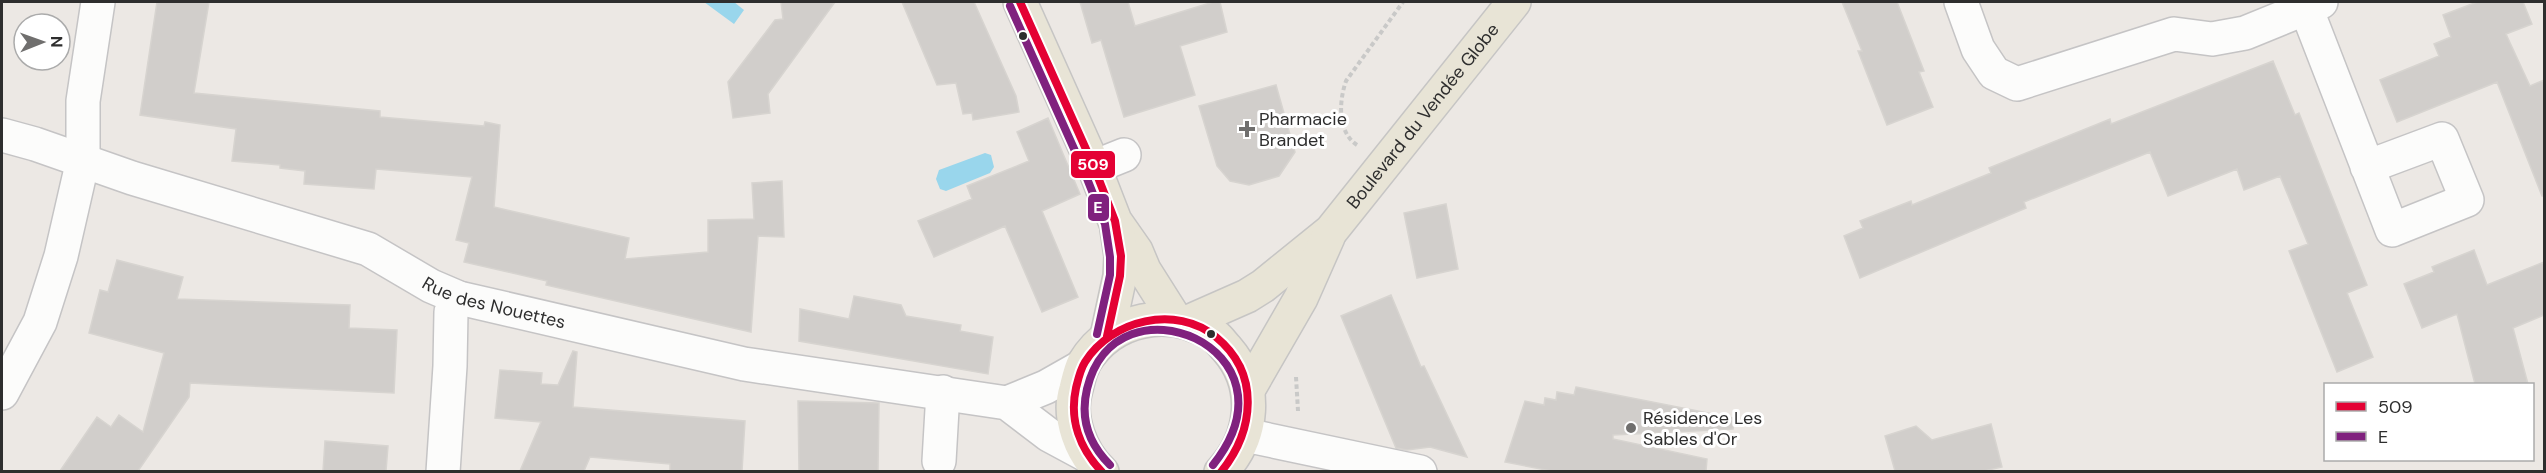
<svg xmlns="http://www.w3.org/2000/svg" width="2546" height="473" viewBox="0 0 2546 473" font-family="'DM Sans',sans-serif">
  <style>
    .water { fill: #99d6ec }
    .building { fill: #d1cecb; stroke: #d7d4d0; stroke-width: 1.5 }
    .lines { fill: none; stroke-linecap: round; stroke-linejoin: round }
    .minor-casing { stroke: #c5c4c5; stroke-width: 36 }
    .major-casing { stroke: #c6c5c4; stroke-width: 36 }
    .path { stroke: #c9c9c8; stroke-width: 4; stroke-dasharray: 4.5 3; stroke-linecap: butt }
    .minor { stroke: #fcfcfb; stroke-width: 33 }
    .major { stroke: #e8e4d6; stroke-width: 33 }
    .bus-1-casing { stroke: #fff; stroke-width: 12 }
    .bus-2-casing { stroke: #fff; stroke-width: 12 }
    .bus-1 { stroke: #e40134; stroke-width: 8 }
    .bus-2 { stroke: #80217e; stroke-width: 8 }
    .bus-dot { fill: #2e2e2e; stroke: #fff; stroke-width: 2 }
    .poi-dot { fill: #706f6e; stroke: #fff; stroke-width: 2 }
    .labels { text-anchor: middle; stroke-width: 6; stroke-linejoin: round; paint-order: stroke }
    .street-label { font-size: 18px; fill: #2e2e2e; stroke: #fff }
    .poi-label { font-size: 18px; fill: #2e2e2e; stroke: #fff; text-anchor: start }
    .line-badge { stroke: #fff; stroke-width: 2 }
    .badge-label { font-size: 16px; text-anchor: middle; font-weight: bold; fill: #fff }
  </style>
  <rect width="100%" height="100%" fill="#ece8e4"/>
  <path class="water" d="M 704,2 L 734,2 L 744,10 L 734,24 Z
    M 985,153 L 991,155 L 994,167 L 990,173 L 946,191 L 940,189 L 936,179 L 939,170 Z"/>
  <path class="building" d="M 157,2 L 209,2 L 194,93 L 380,111 L 380,117 L 484,126 L 485,122 L 500,125 L 494,207 L 629,238 L 625,259 L 708,252 L 708,220 L 754,219 L 752,183 L 782,181 L 784,237 L 758,236 L 751,332 L 546,285 L 547,281 L 464,262 L 469,243 L 456,240 L 472,177 L 376,169 L 374,189 L 304,184 L 305,171 L 280,168 L 280,165 L 232,161 L 236,129 L 140,115 Z
    M 781,2 L 835,2 L 768,94 L 770,113 L 733,118 L 728,82 L 775,20 L 783,19 Z
    M 902,2 L 974,2 L 1016,96 L 1019,112 L 973,120 L 972,113 L 963,114 L 956,83 L 937,85 Z
    M 1080,2 L 1128,2 L 1135,26 L 1213,2 L 1220,2 L 1227,32 L 1180,46 L 1195,95 L 1124,117 L 1101,40 L 1092,43 Z
    M 1842,2 L 1897,2 L 1924,71 L 1919,72 L 1933,107 L 1887,125 L 1858,51 L 1862,51 Z
    M 2477,2 L 2523,2 L 2532,24 L 2506,34 L 2530,86 L 2544,80 L 2544,196 L 2542,196 L 2497,82 L 2397,122 L 2380,80 L 2439,56 L 2434,44 L 2451,37 L 2443,15 Z
    M 2273,61 L 2295,115 L 2299,113 L 2367,285 L 2347,293 L 2373,357 L 2337,372 L 2289,251 L 2308,244 L 2280,176 L 2244,190 L 2237,169 L 2168,196 L 2150,152 L 2024,202 L 2026,208 L 1860,278 L 1844,236 L 1863,228 L 1860,221 L 1911,201 L 1912,205 L 1991,173 L 1989,168 L 2110,119 L 2111,124 Z
    M 1276,85 L 1295,152 L 1279,176 L 1249,185 L 1230,181 L 1217,166 L 1199,106 Z
    M 1048,118 L 1080,194 L 1042,211 L 1078,297 L 1042,312 L 1005,226 L 934,257 L 918,221 L 972,199 L 967,186 L 1029,161 L 1017,132 Z
    M 1446,204 L 1458,269 L 1417,278 L 1404,213 Z
    M 2474,250 L 2487,285 L 2544,262 L 2544,315 L 2513,328 L 2528,384 L 2475,384 L 2457,314 L 2422,328 L 2404,284 L 2434,272 L 2432,267 Z
    M 117,260 L 183,277 L 177,299 L 350,305 L 349,328 L 397,330 L 394,393 L 190,383 L 189,397 L 138,471 L 60,471 L 97,417 L 111,427 L 119,415 L 143,432 L 164,353 L 89,333 L 100,290 L 108,292 Z
    M 1391,295 L 1421,367 L 1424,366 L 1467,457 L 1430,447 L 1407,450 L 1396,448 L 1341,316 Z
    M 854,296 L 901,305 L 906,316 L 961,325 L 960,331 L 993,337 L 988,374 L 799,341 L 800,309 L 849,319 Z
    M 573,351 L 577,352 L 573,407 L 745,421 L 742,471 L 670,471 L 670,464 L 590,457 L 584,471 L 520,471 L 541,422 L 495,418 L 500,370 L 542,373 L 541,384 L 558,385 Z
    M 1576,387 L 1734,418 L 1733,429 L 1613,435 L 1613,439 L 1707,459 L 1706,471 L 1551,471 L 1505,462 L 1525,401 L 1544,405 L 1545,398 L 1556,400 L 1557,392 L 1574,395 Z
    M 798,401 L 879,403 L 878,471 L 799,471 Z
    M 1991,424 L 2002,467 L 1984,471 L 1895,471 L 1885,436 L 1916,426 L 1932,440 Z
    M 325,441 L 388,446 L 386,471 L 323,471 Z"/>
  <g class="lines">
    <defs>
      <g id="minor">
        <path d="M 1961,2 L 1978,49 L 1994,73 L 2017,84 L 2174,34 L 2212,39 L 2245,33 L 2321,2"/>
        <path d="M 2306,8 L 2392,230 L 2467,200 L 2442,139 L 2367,167"/>
        <path id="s1" d="M 2,135 L 35,144 L 132,178 L 368,249 L 431,286 L 459,298 L 744,364 L 1007,403 L 1049,435 L 1088,456"/>
        <path d="M 1094,167 L 1124,155"/>
        <path d="M 2,393 L 40,322 L 61,256 L 83,160 L 83,101 L 98,2"/>
        <path d="M 1007,403 L 1046,387 L 1083,366"/>
        <path d="M 1245,435 L 1420,472"/>
        <path d="M 939,461 L 943,392"/>
        <path d="M 443,472 L 450,366 L 451,312 L 459,298"/>
      </g>
      <g id="major">
        <path d="M 1020,2 L 1094,167 L 1115,221 L 1136,251 L 1144,270 L 1175,319"/>
        <path id="s2" d="M 1188,322 L 1247,296 L 1263,286 L 1331,231 L 1514,2"/>
        <path d="M 1107,336 L 1120,276 L 1121,256 L 1117,229"/>
        <path d="M 1248,390 L 1301,298 L 1328,237"/>
        <path d="M 1102,472 C 1081,453 1067,417 1076,389 C 1078,381 1080,371 1084,363 C 1112,317 1170,306 1215,336 C 1219,339 1223,345 1227,349 C 1259,386 1254,437 1221,472"/>
      </g>
    </defs>
    <use href="#minor" class="minor-casing"/>
    <use href="#major" class="major-casing"/>
    <path class="path" d="M 1357,145 C 1337,132 1339,101 1346,81 L 1403,2
      M 1296,377 L 1298,411"/>
    <use href="#minor" class="minor"/>
    <use href="#major" class="major"/>
    <defs>
      <path id="bus-1" d="M 1020,2 L 1094,167 L 1115,221 L 1121,256 L 1120,276 L 1107,336
        M 1102,472 C 1080,449 1069,420 1076,388 C 1078,380 1080,370 1085,362 C 1111,320 1176,304 1216,337 C 1261,374 1254,431 1221,472"/>
      <path id="bus-2" d="M 1010,6 L 1084,171 L 1105,224 L 1110,257 L 1110,275 L 1097,334
        M 1110,465 C 1089,444 1080,418 1087,389 C 1115,270 1306,348 1213,465"/>
    </defs>
    <use href="#bus-1" class="bus-1-casing"/>
    <use href="#bus-2" class="bus-2-casing"/>
    <use href="#bus-1" class="bus-1"/>
    <use href="#bus-2" class="bus-2"/>
  </g>
  <g class="bus-dot">
    <circle cx="1023" cy="36" r="5"/>
    <circle cx="1211" cy="334" r="5"/>
  </g>
  <g class="poi-dot">
    <path d="M1244 120h6v6h6v6h-6v6h-6v-6h-6v-6h6z"/>
    <circle cx="1631" cy="428" r="6"/>
  </g>
  <g class="labels">
    <g class="street-label">
      <text dy="6" stroke="none"><textPath href="#s2" startOffset="318">Boulevard du Vendée Globe</textPath></text>
      <text dy="6" stroke="none"><textPath href="#s1" startOffset="522">Rue des Nouettes</textPath></text>
    </g>
    <g class="poi-label">
      <text x="1259" y="125">Pharmacie<tspan x="1259" dy="21">Brandet</tspan></text>
      <text x="1643" y="424">Résidence Les<tspan x="1643" dy="21">Sables d'Or</tspan></text>
    </g>
  </g>
  <g class="line-badge">
    <rect x="1070" y="150" width="46" height="29" rx="6" fill="#e40134"/>
    <rect x="1087" y="193" width="23" height="29" rx="6" fill="#80217e"/>
  </g>
  <g class="badge-label">
    <text x="1093" y="170">509</text>
    <text x="1098" y="213">E</text>
  </g>
  <rect width="2546" height="473" fill="none" stroke="#2e2e2e" stroke-width="6"/>
  <rect x="2324" y="383" width="210" height="78" fill="#ffffff" stroke="#ababab" stroke-width="1.5"/>
  <rect x="2336" y="402" width="30" height="9" fill="#e40134" stroke="#ababab" stroke-width="1.5"/>
  <text x="2378" y="413" font-size="18" fill="#2e2e2e">509</text>
  <rect x="2336" y="432" width="30" height="9" fill="#80217e" stroke="#ababab" stroke-width="1.5"/>
  <text x="2378" y="443" font-size="18" fill="#2e2e2e">E</text>
  <g transform="translate(42 42) rotate(89)"><circle r="28" fill="#ffffff" stroke="#ababab" stroke-width="1.5"/>
  <path d="M0-4.5L10 22L0 15L-10 22Z" fill="#706f6e"/>
  <text y="-9" font-size="16" font-weight="bold" text-anchor="middle" fill="#2e2e2e">N</text>
  </g>
</svg>
